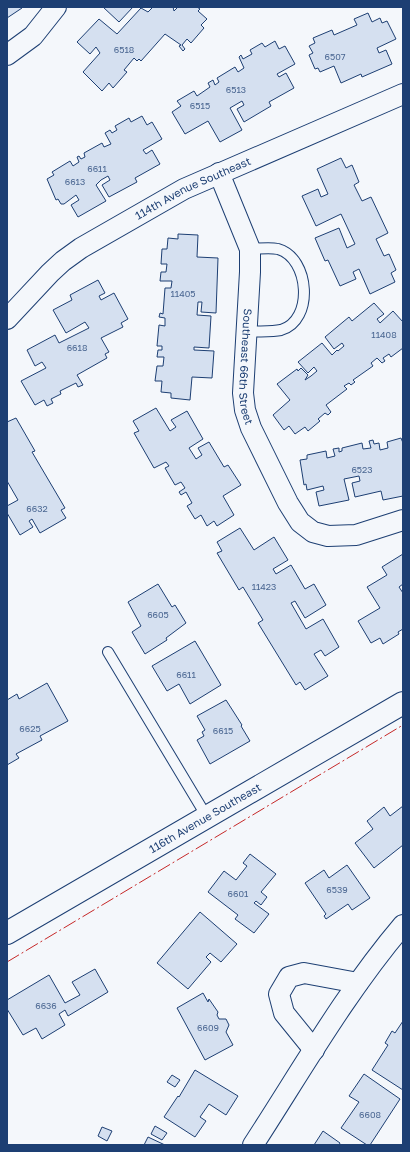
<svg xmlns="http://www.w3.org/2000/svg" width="410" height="1152" viewBox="0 0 410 1152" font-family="'Golos Text',sans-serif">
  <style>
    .building { fill: #d5e0f0; stroke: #1d3f73 }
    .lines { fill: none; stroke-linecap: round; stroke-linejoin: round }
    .lane-casing { stroke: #1d3f73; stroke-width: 12 }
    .street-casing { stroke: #1d3f73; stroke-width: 22 }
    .secondary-casing { stroke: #1d3f73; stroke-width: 24 }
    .lane { stroke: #f4f7fb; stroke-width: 10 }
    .street { stroke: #f4f7fb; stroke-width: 20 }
    .secondary { stroke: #f4f7fb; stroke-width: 22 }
    .power { stroke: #c62828; stroke-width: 1; stroke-dasharray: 14 3 2 3; stroke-linecap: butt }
    .labels { text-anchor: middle; stroke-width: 3; stroke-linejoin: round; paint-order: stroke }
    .number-label { font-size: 9px; fill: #4b6792 }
    .street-label { font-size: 11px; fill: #1d3f73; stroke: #f4f7fb }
  </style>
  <rect width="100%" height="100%" fill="#f4f7fb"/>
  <path class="building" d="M 7,7 L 21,7 L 22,8 L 7,18 Z
    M 103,7 L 133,7 L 119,22 Z
    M 153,7 L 173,7 L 174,11 L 178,7 L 197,7 L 200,9 L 198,11 L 207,19 L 201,25 L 204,28 L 191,43 L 187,39 L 182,45 L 185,49 L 183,51 L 179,46 L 181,45 L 165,34 L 141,61 L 139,59 L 137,61 L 134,58 L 124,70 L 127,72 L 113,88 L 109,83 L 102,91 L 83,72 L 100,53 L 96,47 L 90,54 L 77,42 L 99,19 L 117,34 L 141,8 L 148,12 Z
    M 368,13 L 372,22 L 380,18 L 382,23 L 387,21 L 396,39 L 377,48 L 379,53 L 386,50 L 392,64 L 362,77 L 361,74 L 341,83 L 334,66 L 320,72 L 318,68 L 315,69 L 309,55 L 313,53 L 309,46 L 315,43 L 313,38 L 332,30 L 334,35 L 357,25 L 354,19 Z
    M 275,41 L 279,49 L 285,46 L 295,64 L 277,74 L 279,77 L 286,73 L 294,88 L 269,102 L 271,106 L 244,122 L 237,109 L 244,105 L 242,101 L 230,108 L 242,130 L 220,142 L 208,121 L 185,134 L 172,112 L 181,106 L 177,101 L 194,91 L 197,96 L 210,87 L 208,83 L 213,80 L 215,85 L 219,82 L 217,78 L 235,67 L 238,72 L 244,68 L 239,57 L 241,55 L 243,59 L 252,54 L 250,50 L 262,43 L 265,47 Z
    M 142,116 L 147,125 L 152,122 L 162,139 L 143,150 L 146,154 L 152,150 L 160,164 L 135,178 L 137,182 L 109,197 L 102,185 L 110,180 L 108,176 L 101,180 L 96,185 L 106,201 L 78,217 L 71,205 L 79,200 L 76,195 L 64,204 L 61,204 L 58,199 L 56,200 L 47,179 L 54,175 L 52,172 L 70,161 L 73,166 L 79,162 L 77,157 L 79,156 L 81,159 L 85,157 L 84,153 L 102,143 L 104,147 L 111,144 L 105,133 L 110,130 L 112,133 L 117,130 L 115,126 L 129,118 L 131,122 Z
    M 341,158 L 346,168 L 352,165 L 359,182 L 354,185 L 362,201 L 371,197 L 388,233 L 376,239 L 384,256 L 389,254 L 396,270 L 391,273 L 395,282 L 370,294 L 359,269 L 353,272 L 356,279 L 340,286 L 328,260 L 325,261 L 315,238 L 339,228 L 347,248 L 355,244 L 341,214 L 316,226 L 302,196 L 318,189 L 321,197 L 328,194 L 317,169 Z
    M 178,234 L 198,235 L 197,257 L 218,258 L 216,313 L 201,312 L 202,302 L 198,302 L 197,315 L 211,316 L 209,348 L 194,347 L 194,350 L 214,351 L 212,378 L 192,377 L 190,400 L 171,398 L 171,393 L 161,392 L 162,381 L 155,381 L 157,366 L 163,366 L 164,357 L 157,357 L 158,350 L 162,350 L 162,346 L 157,346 L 159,325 L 165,326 L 165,318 L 159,317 L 160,313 L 163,314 L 165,288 L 171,288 L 172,281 L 160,281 L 161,272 L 166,272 L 167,264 L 161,264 L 162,249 L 167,249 L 168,238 L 178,239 Z
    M 98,280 L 105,293 L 99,296 L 101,300 L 114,293 L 128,319 L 121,323 L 123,327 L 101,338 L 109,352 L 105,354 L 107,358 L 77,375 L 83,385 L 78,387 L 76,383 L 60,391 L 61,394 L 51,399 L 53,403 L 47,406 L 44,400 L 35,405 L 21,381 L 46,368 L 42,362 L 35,366 L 27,350 L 55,335 L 59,343 L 89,328 L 85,322 L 66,333 L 53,310 L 72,300 L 70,295 Z
    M 374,303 L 384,314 L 377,319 L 380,323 L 393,311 L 403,322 L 403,348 L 391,357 L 389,354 L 383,358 L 385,361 L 382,363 L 377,358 L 371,363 L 373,366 L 353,380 L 355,382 L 351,385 L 349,383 L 344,386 L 347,389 L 326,405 L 331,412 L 328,415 L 325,413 L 318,419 L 320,421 L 308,431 L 305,427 L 295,434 L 289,426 L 284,430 L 273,415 L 290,400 L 277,384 L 297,369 L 298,371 L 301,368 L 308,375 L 305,380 L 311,376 L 317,371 L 314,367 L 308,373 L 298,362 L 322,343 L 332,355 L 337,350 L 338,351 L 344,346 L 342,343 L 334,349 L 325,337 L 349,317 L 352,321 Z
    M 156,408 L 170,431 L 176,427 L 171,420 L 187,411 L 203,439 L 189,448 L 196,459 L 202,455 L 198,448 L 209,442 L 224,467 L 228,465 L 241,485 L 223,496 L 234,515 L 217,526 L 214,521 L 207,526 L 201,515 L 195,519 L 187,506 L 192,503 L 186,492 L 181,495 L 179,492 L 185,488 L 181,482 L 175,485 L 165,468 L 169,466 L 166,462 L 154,468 L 134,433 L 139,431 L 133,421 Z
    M 16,418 L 35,451 L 32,452 L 65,508 L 61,510 L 66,518 L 40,533 L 32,519 L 29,521 L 33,527 L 20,535 L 7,513 L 7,506 L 18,500 L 7,481 L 7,422 Z
    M 401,438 L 403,443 L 403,496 L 383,500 L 381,491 L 355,497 L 352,483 L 360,481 L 359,476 L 344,479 L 349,500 L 319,506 L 316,492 L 324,490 L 323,486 L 307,490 L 306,484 L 304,485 L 300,460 L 307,459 L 307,455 L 326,451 L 327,458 L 335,456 L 333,449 L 339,448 L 339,452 L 342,451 L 342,448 L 362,443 L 363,449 L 371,448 L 369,441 L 373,440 L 374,444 L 379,443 L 380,450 L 388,448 L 387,442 Z
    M 240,528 L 254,550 L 274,537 L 288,560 L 273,569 L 276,574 L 291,565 L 305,589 L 314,584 L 326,605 L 305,618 L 295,601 L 291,603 L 306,629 L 323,619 L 339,647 L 325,656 L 321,650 L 314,654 L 328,676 L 305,690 L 300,682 L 296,685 L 258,623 L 263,620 L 243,587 L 239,590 L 217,553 L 222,551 L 217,542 Z
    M 403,554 L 403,584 L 399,587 L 403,593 L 403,629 L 398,632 L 399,634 L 383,644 L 380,638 L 371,643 L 358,621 L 380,608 L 367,587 L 387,575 L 382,567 Z
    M 158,584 L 172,607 L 175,605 L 186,623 L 166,638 L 167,640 L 145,654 L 132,632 L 141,626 L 128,602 Z
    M 195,641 L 221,685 L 190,704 L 179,684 L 167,691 L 152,666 Z
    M 47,683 L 68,721 L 40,736 L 42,740 L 16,754 L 19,758 L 7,765 L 7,700 L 17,694 L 19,699 Z
    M 226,700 L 242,725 L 241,726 L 250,741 L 210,764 L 197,740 L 204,736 L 202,732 L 205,730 L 197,716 Z
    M 403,806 L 403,845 L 374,868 L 355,843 L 373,829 L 367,821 L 384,807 L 390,816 Z
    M 250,854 L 276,874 L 261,892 L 267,897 L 261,905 L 256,901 L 254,903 L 269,914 L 254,933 L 235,919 L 238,915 L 208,892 L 224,871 L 236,880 L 247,866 L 243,863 Z
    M 347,865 L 370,898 L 352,910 L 348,904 L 326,919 L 324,916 L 326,914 L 305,883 L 324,870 L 329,878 Z
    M 200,912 L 237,944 L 221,962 L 210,953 L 206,957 L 211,962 L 188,989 L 157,963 Z
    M 95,969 L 108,992 L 68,1016 L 65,1010 L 59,1014 L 65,1025 L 42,1039 L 36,1028 L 23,1035 L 7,1009 L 7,1000 L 49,975 L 65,1003 L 80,995 L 72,982 Z
    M 203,993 L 208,1002 L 209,999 L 218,1012 L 217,1015 L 219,1019 L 226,1019 L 229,1025 L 226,1032 L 233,1045 L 205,1060 L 177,1008 Z
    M 403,1021 L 403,1090 L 372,1070 L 388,1045 L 385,1043 L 392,1031 L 395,1033 Z
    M 195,1070 L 238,1096 L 226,1115 L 209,1104 L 200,1117 L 206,1121 L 195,1137 L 164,1117 L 178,1096 L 179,1097 Z
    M 364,1074 L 400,1099 L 370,1145 L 367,1145 L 341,1128 L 359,1102 L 349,1096 Z
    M 172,1075 L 180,1080 L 175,1087 L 167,1082 Z
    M 155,1126 L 167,1133 L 162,1140 L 151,1134 Z
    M 102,1127 L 112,1131 L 107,1141 L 98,1136 Z
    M 323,1131 L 340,1143 L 339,1145 L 314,1145 Z
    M 148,1137 L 165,1145 L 144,1145 Z"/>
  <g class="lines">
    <defs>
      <path id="lane" d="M 247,332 C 258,331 271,332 281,330 C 314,321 310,258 278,249 C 269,247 258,249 250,249
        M 108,652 L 207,817"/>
      <g id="street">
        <path d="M 7,55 L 33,36 L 56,7"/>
        <path id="s1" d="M 219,173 L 250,249 L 250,272 L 243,393 L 245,410 L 251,428 L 288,503 L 300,522 L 313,532 L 328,536 L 356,535 L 403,520"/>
        <path id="s2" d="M 7,319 L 50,273 L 63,261 L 81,248 L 184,189 L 403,94"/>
        <path d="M 314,1050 L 284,1013 L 279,994 L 289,977 L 304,973 L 358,983"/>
        <path d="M 253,1145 C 301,1071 346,992 403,925"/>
      </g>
      <g id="secondary">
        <path id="s3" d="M 7,933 L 403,703"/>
      </g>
    </defs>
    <use href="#lane" class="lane-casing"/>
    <use href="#street" class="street-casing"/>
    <use href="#secondary" class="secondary-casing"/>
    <use href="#lane" class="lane"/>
    <use href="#street" class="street"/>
    <use href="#secondary" class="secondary"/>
    <path class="power" d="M 7,962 L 403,725"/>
  </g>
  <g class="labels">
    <g class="number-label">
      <text x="124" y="53">6518</text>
      <text x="335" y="60">6507</text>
      <text x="236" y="93">6513</text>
      <text x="200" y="109">6515</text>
      <text x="97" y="172">6611</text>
      <text x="75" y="185">6613</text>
      <text x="183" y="297">11405</text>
      <text x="384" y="338">11408</text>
      <text x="77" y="351">6618</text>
      <text x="362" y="473">6523</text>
      <text x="37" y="512">6632</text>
      <text x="264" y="590">11423</text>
      <text x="158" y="618">6605</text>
      <text x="186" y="678">6611</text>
      <text x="30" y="732">6625</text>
      <text x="223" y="734">6615</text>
      <text x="337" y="893">6539</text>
      <text x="238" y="897">6601</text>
      <text x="46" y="1009">6636</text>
      <text x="208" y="1031">6609</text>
      <text x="370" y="1118">6608</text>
    </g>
    <g class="street-label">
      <text dy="4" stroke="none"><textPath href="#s2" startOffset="230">114th Avenue Southeast</textPath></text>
      <text dy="4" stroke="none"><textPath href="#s1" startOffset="200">Southeast 66th Street</textPath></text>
      <text dy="4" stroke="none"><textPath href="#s3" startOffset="229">116th Avenue Southeast</textPath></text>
    </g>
  </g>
  <rect width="410" height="1152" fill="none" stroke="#1d3f73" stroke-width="16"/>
</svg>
